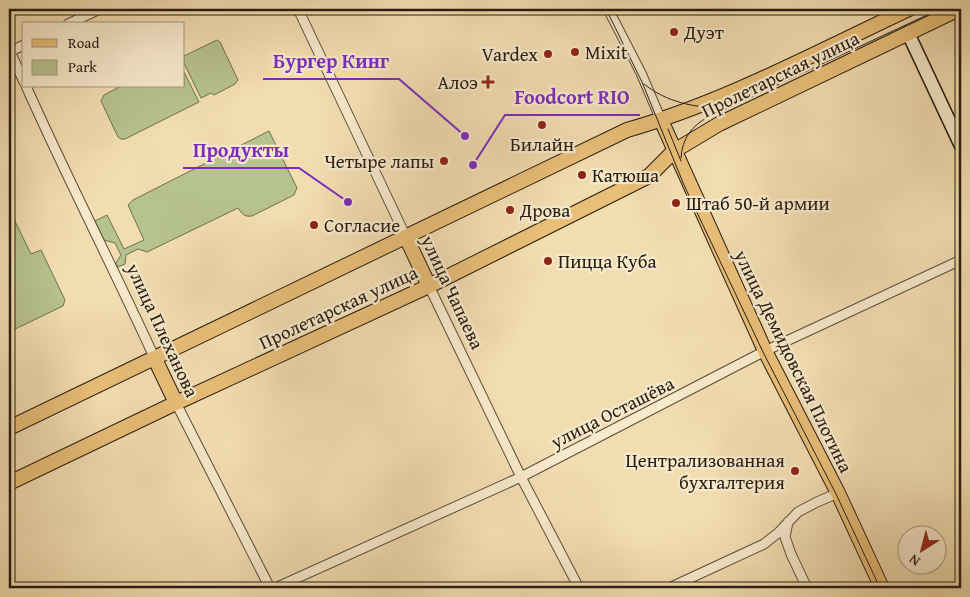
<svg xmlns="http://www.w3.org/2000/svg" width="970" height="597" viewBox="0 0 970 597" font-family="'Gentium Book Plus',serif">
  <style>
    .green { fill: #b6c28f; stroke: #6e7050 }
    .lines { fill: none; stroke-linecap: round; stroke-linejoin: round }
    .street-casing { stroke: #5a4d39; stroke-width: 11 }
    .secondary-casing { stroke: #271d11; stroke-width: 15 }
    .primary-casing { stroke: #271d11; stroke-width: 16 }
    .street { stroke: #f7e9cc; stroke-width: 9 }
    .secondary { stroke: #f7e9cc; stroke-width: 12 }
    .primary { stroke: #e9be78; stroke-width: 14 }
    .tram { stroke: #271d11; stroke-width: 1 }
    .poi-dot { fill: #8f2418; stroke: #f7e9cc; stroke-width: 2 }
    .labels { text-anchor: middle; stroke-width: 4.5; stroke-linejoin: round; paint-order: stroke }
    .poi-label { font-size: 19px; fill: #271d11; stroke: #f7e9cc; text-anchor: start }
    .street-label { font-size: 19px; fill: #271d11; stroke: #f7e9cc }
    .leader { fill: none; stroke: #7b2cbf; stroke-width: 2 }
    .callout-dot { fill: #7b2cbf; stroke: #f7e9cc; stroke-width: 2 }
    .callout-label { font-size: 20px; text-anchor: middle; font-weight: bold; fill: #7b2cbf; stroke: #f7e9cc; stroke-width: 4.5; stroke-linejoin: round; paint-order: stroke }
  </style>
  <rect width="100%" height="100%" fill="#f2ddb1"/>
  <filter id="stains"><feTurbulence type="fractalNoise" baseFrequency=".004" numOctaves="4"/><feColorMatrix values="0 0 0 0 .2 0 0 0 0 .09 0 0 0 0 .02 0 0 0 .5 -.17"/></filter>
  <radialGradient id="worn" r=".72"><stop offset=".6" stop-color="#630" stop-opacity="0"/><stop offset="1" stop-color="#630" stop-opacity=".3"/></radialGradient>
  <path class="green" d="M 217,40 L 220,42 L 238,80 L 235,84 L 214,95 L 211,93 L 201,98 L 184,63 L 184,56 Z
    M 184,72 L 199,102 L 125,139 L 121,139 L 118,137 L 101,101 L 104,95 L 121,86 L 184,86 Z
    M 269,131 L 297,188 L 294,195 L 252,216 C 244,217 242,214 238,208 L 147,252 L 138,249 L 126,255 L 125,264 L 118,267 L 116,263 L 121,255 L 115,243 L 104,240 L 95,221 L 107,215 L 124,249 L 144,240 L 128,205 L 133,200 Z
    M 9,209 L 31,254 L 41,250 L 65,300 L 63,306 L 9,332 Z"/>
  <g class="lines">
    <defs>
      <path id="street" d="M 298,9 L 406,237
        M 608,9 L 641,73 L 661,120
        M 68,24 L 100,9
        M 9,49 L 24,82
        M 9,52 L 24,45
        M 26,86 C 67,178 113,267 155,359
        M 429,286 L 521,477 L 579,588
        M 176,403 L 270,588
        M 788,522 L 785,537 L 791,554 L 807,588
        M 275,588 L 521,477 L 765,351 L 961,260
        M 669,588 L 764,544 L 778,533 L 798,512 L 817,502 L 838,493"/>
      <path id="secondary" d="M 908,33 L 961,146"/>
      <path id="primary" d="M 661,120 L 765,351 L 838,493 L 882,588
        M 406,237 L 429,286
        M 155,359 L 176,403
        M 9,428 L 627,130 C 725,102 817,52 909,9
        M 9,483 L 176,403 L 429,286 L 649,176 L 674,151 L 719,124 L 959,9"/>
    </defs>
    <use href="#street" class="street-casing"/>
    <use href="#secondary" class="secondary-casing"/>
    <use href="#primary" class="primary-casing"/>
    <use href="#street" class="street"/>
    <use href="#secondary" class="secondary"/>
    <use href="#primary" class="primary"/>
    <path class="tram" d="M 606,9 L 642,82 L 684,185 L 763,352 L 836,494 L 880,588
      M 644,84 C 666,102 695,108 723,108
      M 668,129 L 681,161
      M 681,158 C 682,138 692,126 708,117 L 940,9"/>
  </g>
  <g class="poi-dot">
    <circle cx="674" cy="32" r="5"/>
    <circle cx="575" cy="52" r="5"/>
    <circle cx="548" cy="54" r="5"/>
    <path d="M485.5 74.5h5v5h5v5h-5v5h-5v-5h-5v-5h5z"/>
    <circle cx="542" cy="125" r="5"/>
    <circle cx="444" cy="161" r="5"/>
    <circle cx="582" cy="175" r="5"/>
    <circle cx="676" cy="203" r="5"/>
    <circle cx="510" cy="210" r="5"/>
    <circle cx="314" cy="225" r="5"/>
    <circle cx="548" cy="261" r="5"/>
    <circle cx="795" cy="471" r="5"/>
  </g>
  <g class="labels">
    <g class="poi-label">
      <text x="684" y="39">Дуэт</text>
      <text x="585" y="59">Mixit</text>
      <text x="538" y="61" text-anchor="end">Vardex</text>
      <text x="478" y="89" text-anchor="end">Алоэ</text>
      <text x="542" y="151" text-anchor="middle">Билайн</text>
      <text x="434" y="168" text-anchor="end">Четыре лапы</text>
      <text x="592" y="182">Катюша</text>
      <text x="686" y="210">Штаб 50-й армии</text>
      <text x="520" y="217">Дрова</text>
      <text x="324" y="232">Согласие</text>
      <text x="558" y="268">Пицца Куба</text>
      <text x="785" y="467" text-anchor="end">Централизованная<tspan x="785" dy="22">бухгалтерия</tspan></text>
    </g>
    <g class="street-label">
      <text transform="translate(780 74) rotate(-26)" y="7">Пролетарская улица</text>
      <text transform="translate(453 292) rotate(65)" y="7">улица Чапаева</text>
      <text transform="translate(338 307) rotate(-25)" y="7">Пролетарская улица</text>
      <text transform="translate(163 330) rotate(65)" y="7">улица Плеханова</text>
      <text transform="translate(794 361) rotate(64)" y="7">улица Демидовская Плотина</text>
      <text transform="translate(612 412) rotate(-27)" y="7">улица Осташёва</text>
    </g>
  </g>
  <path class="leader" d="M465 136L399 79H263M473 165L505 115H640M348 202L299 168H183"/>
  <g class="callout-dot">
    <circle cx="465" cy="136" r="5"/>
    <circle cx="473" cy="165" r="5"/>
    <circle cx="348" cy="202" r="5"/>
  </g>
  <g class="callout-label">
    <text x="331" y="68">Бургер Кинг</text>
    <text x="572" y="104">Foodcort RIO</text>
    <text x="241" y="157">Продукты</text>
  </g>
  <rect width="970" height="597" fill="none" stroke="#f2ddb1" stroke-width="30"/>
  <rect x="10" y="10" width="950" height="577" fill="none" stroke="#271d11" stroke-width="2.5"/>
  <rect x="15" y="15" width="940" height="567" fill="none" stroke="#271d11"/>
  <rect x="22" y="22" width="162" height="65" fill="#f7e9cc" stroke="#a49781"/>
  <rect x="32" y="39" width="25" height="8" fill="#e9be78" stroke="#a49781"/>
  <text x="68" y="48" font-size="15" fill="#271d11">Road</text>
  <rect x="32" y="60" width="25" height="15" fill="#b6c28f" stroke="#a49781"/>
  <text x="68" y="72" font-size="15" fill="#271d11">Park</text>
  <g transform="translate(922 550) rotate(216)"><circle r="24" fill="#f7e9cc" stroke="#a49781"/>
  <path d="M0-4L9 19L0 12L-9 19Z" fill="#8f2418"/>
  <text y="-8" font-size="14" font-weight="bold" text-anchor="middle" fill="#271d11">N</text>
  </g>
  <rect width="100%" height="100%" filter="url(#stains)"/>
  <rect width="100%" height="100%" fill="url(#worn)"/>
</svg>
